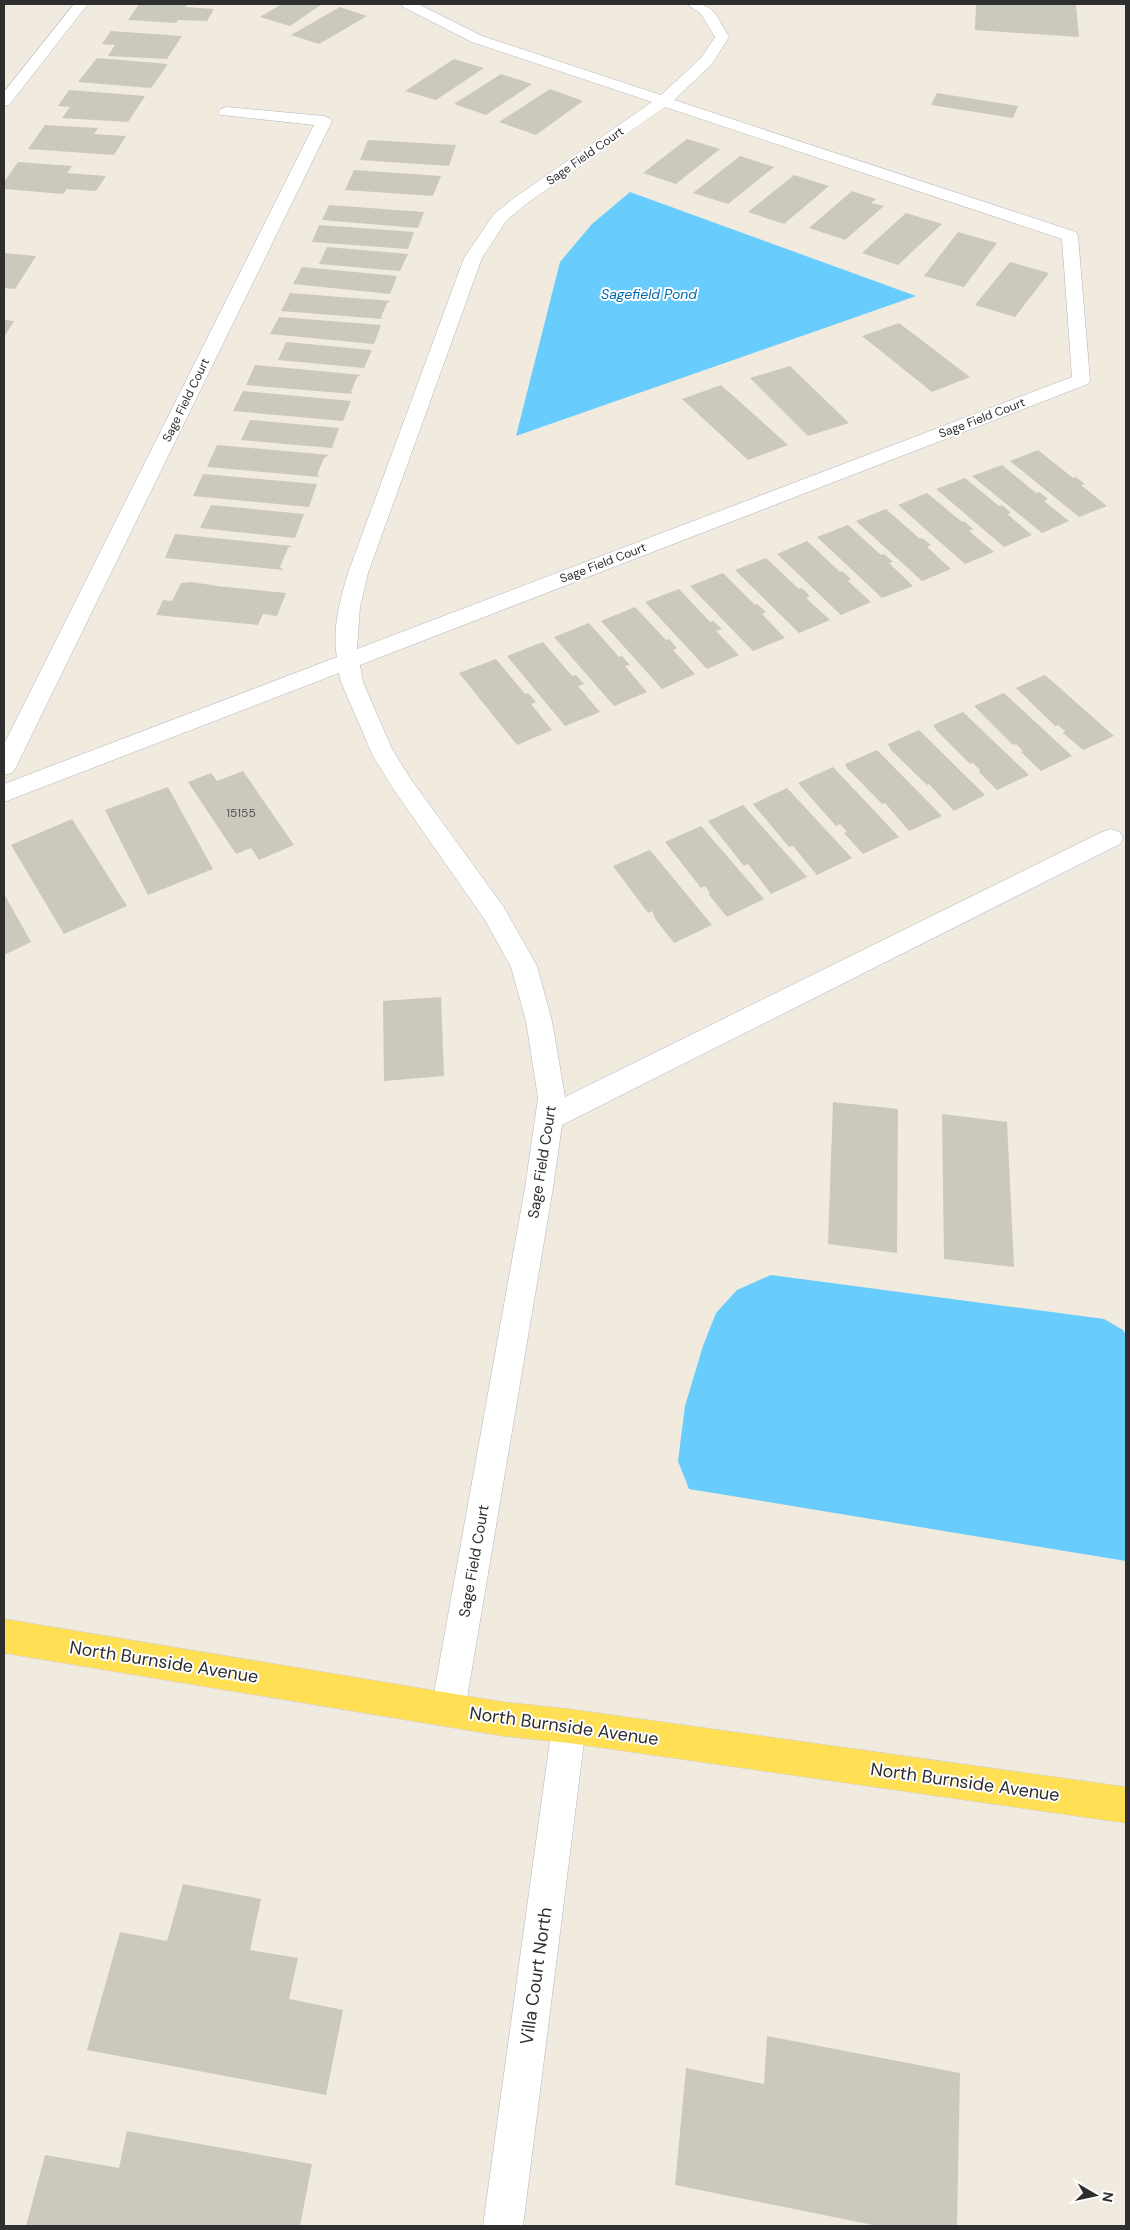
<svg xmlns="http://www.w3.org/2000/svg" width="1130" height="2230" viewBox="0 0 1130 2230" font-family="'DM Sans',sans-serif">
  <style>
    .water { fill: #68cdfc }
    .building { fill: #cbc8bd }
    .lines { fill: none; stroke-linecap: round; stroke-linejoin: round }
    .minor-casing { stroke: #b3b5c2; stroke-width: 1 }
    .major-casing { stroke: #cdcdcd; stroke-width: 1 }
    .minor { fill: #fff; fill-rule: evenodd }
    .major { fill: #ffe055; fill-rule: evenodd }
    .labels { text-anchor: middle; stroke-width: 4; stroke-linejoin: round; paint-order: stroke }
    .far-street-label { font-size: 12px; fill: #2e2e2e; stroke: #fff }
    .number-label { font-size: 12px; fill: #555452 }
    .far-water-label { font-size: 14px; font-style: italic; fill: #006aaf; stroke: #fff }
    .street-label { font-size: 15px; fill: #2e2e2e; stroke: #fff }
    .near-street-label { font-size: 18px; fill: #2e2e2e; stroke: #fff }
  </style>
  <rect width="100%" height="100%" fill="#f0eadf"/>
  <path class="water" d="M 630,192 L 916,296 L 516,436 L 560,262 L 592,224 Z
    M 771,1275 L 1104,1319 L 1123,1330 L 1126,1335 L 1126,1561 L 689,1489 L 678,1461 L 685,1406 L 703,1346 L 716,1313 L 737,1290 Z"/>
  <path class="building" d="M 139,4 L 187,4 L 185,7 L 214,9 L 207,21 L 178,20 L 176,23 L 128,20 Z
    M 282,4 L 322,4 L 290,26 L 260,17 Z
    M 976,4 L 1076,4 L 1079,37 L 975,30 Z
    M 340,7 L 367,16 L 319,44 L 291,35 Z
    M 111,31 L 182,36 L 167,59 L 108,56 L 115,45 L 102,44 Z
    M 97,58 L 168,64 L 151,88 L 78,82 Z
    M 454,59 L 484,68 L 436,100 L 405,91 Z
    M 501,74 L 532,84 L 486,115 L 454,104 Z
    M 550,89 L 583,101 L 536,135 L 499,122 Z
    M 69,90 L 145,96 L 128,122 L 62,118 L 70,107 L 58,106 Z
    M 937,93 L 1018,106 L 1013,118 L 931,105 Z
    M 45,125 L 98,128 L 94,134 L 126,136 L 114,155 L 28,149 Z
    M 687,139 L 720,149 L 676,184 L 643,173 Z
    M 368,140 L 456,145 L 449,166 L 360,160 Z
    M 740,156 L 774,167 L 728,204 L 693,193 Z
    M 18,162 L 72,166 L 67,173 L 106,176 L 96,191 L 67,189 L 63,194 L 4,189 L 4,182 Z
    M 354,170 L 441,176 L 433,196 L 345,190 Z
    M 794,175 L 829,186 L 784,224 L 748,212 Z
    M 852,191 L 876,199 L 871,203 L 884,206 L 845,240 L 809,228 Z
    M 329,205 L 424,212 L 418,228 L 322,220 Z
    M 906,213 L 942,224 L 898,265 L 862,253 Z
    M 319,225 L 414,232 L 408,249 L 312,242 Z
    M 958,232 L 997,243 L 964,287 L 924,276 Z
    M 327,247 L 408,254 L 400,271 L 319,264 Z
    M 4,253 L 36,256 L 15,289 L 4,288 Z
    M 1010,262 L 1049,273 L 1015,317 L 975,305 Z
    M 302,267 L 397,276 L 390,294 L 293,284 Z
    M 290,293 L 391,301 L 387,303 L 381,317 L 383,319 L 281,311 Z
    M 279,317 L 381,325 L 374,344 L 270,334 Z
    M 4,320 L 14,321 L 4,337 Z
    M 899,323 L 970,377 L 932,392 L 862,336 Z
    M 286,342 L 372,350 L 364,368 L 278,360 Z
    M 255,365 L 361,375 L 357,377 L 351,392 L 353,394 L 246,385 Z
    M 790,366 L 849,423 L 808,436 L 750,378 Z
    M 721,385 L 788,445 L 748,460 L 682,399 Z
    M 243,391 L 351,401 L 343,421 L 233,411 Z
    M 250,420 L 339,428 L 332,448 L 241,440 Z
    M 217,445 L 329,455 L 324,458 L 317,475 L 320,477 L 207,467 Z
    M 1038,450 L 1073,478 L 1076,477 L 1085,484 L 1081,485 L 1107,506 L 1079,517 L 1010,461 Z
    M 1002,465 L 1036,493 L 1039,492 L 1048,499 L 1044,501 L 1069,521 L 1042,533 L 972,476 Z
    M 203,474 L 317,484 L 309,507 L 193,496 Z
    M 965,478 L 999,506 L 1002,505 L 1011,513 L 1007,514 L 1032,535 L 1004,547 L 936,489 Z
    M 927,493 L 962,522 L 964,521 L 973,529 L 969,531 L 994,552 L 965,564 L 898,505 Z
    M 211,505 L 304,514 L 295,538 L 200,528 Z
    M 886,509 L 920,539 L 922,538 L 931,545 L 927,547 L 951,569 L 922,581 L 856,521 Z
    M 848,525 L 881,555 L 884,554 L 893,562 L 889,563 L 913,586 L 882,598 L 817,537 Z
    M 175,534 L 292,546 L 288,548 L 280,567 L 283,570 L 165,558 Z
    M 807,541 L 840,572 L 842,571 L 851,579 L 848,581 L 871,602 L 841,615 L 777,554 Z
    M 766,558 L 799,589 L 802,588 L 810,596 L 806,598 L 830,620 L 799,633 L 735,570 Z
    M 723,573 L 755,605 L 757,604 L 766,612 L 762,614 L 785,638 L 753,651 L 690,586 Z
    M 192,582 L 217,586 L 286,593 L 277,616 L 263,614 L 258,625 L 156,615 L 163,600 L 172,601 L 181,583 Z
    M 679,589 L 710,622 L 713,621 L 722,629 L 716,631 L 739,655 L 707,669 L 645,602 Z
    M 635,607 L 666,640 L 669,639 L 677,648 L 673,650 L 695,674 L 662,689 L 601,621 Z
    M 589,623 L 619,657 L 622,656 L 630,665 L 625,666 L 647,692 L 614,706 L 554,637 Z
    M 543,642 L 572,676 L 576,675 L 584,684 L 578,686 L 600,712 L 565,726 L 507,656 Z
    M 496,659 L 525,694 L 528,693 L 536,702 L 531,704 L 552,730 L 517,745 L 459,673 Z
    M 1045,675 L 1114,736 L 1083,750 L 1063,733 L 1065,731 L 1058,725 L 1055,726 L 1016,688 Z
    M 1004,693 L 1072,756 L 1041,771 L 1021,752 L 1023,751 L 1016,744 L 1013,745 L 974,706 Z
    M 963,712 L 1029,775 L 997,790 L 979,772 L 980,770 L 973,763 L 970,764 L 935,729 L 936,729 L 933,725 Z
    M 919,730 L 985,795 L 954,811 L 929,784 L 927,785 L 891,750 L 888,744 Z
    M 877,750 L 942,816 L 909,831 L 885,803 L 882,804 L 847,768 L 845,764 Z
    M 833,767 L 899,837 L 863,854 L 844,833 L 847,832 L 840,824 L 836,826 L 798,783 Z
    M 243,771 L 294,845 L 259,860 L 251,848 L 236,854 L 188,782 L 211,773 L 217,781 Z
    M 168,787 L 213,869 L 148,895 L 105,810 Z
    M 787,788 L 852,858 L 817,875 L 793,846 L 789,847 L 753,804 Z
    M 743,805 L 807,877 L 771,894 L 748,864 L 744,866 L 708,821 Z
    M 72,819 L 127,906 L 64,934 L 11,845 Z
    M 701,826 L 764,899 L 727,917 L 709,895 L 710,893 L 705,886 L 701,888 L 665,842 Z
    M 650,850 L 712,925 L 674,943 L 656,920 L 652,911 L 648,913 L 613,866 Z
    M 4,894 L 31,942 L 4,955 Z
    M 441,997 L 444,1076 L 384,1081 L 383,1001 Z
    M 833,1102 L 898,1109 L 897,1253 L 828,1244 Z
    M 942,1114 L 1007,1122 L 1014,1267 L 944,1259 Z
    M 183,1884 L 261,1899 L 250,1950 L 298,1958 L 289,1999 L 343,2010 L 326,2095 L 87,2050 L 120,1932 L 167,1941 Z
    M 767,2036 L 960,2073 L 957,2226 L 878,2226 L 675,2185 L 686,2068 L 764,2084 Z
    M 127,2131 L 312,2164 L 300,2226 L 26,2226 L 45,2155 L 119,2168 Z"/>
  <g class="lines">
    <defs>
      <path id="minor" d="M 74,4 L 88,4 L 9,105 L 4,106 L 4,92 Z
        M 401,4 L 418,4 L 482,36 L 661,95 L 701,58 L 715,37 L 701,14 L 687,4 C 715,2 716,16 729,37 L 712,64 L 674,100 L 1076,232 L 1078,236 L 1090,380 L 1088,384 L 360,665 L 363,682 L 392,749 L 410,778 L 503,906 L 537,966 L 552,1021 L 565,1097 L 1102,832 L 1111,829 L 1120,832 L 1123,838 L 1120,844 L 562,1125 L 553,1188 L 465,1710 L 460,1722 L 448,1727 L 436,1722 L 431,1710 L 525,1188 L 538,1098 L 526,1021 L 511,967 L 485,920 L 394,790 L 373,756 L 341,682 L 339,673 L 4,802 L 4,784 L 337,657 C 332,629 340,600 348,573 L 464,258 L 494,214 L 514,198 L 652,102 L 472,42 L 403,7 ZM 665,107 L 1062,239 L 1072,377 L 357,649 L 360,607 L 368,573 L 482,258 L 506,221 L 526,204 Z
        M 226,107 L 324,116 L 329,118 L 332,121 L 16,767 L 12,773 L 4,775 L 4,744 L 314,125 L 221,115 L 218,112 L 221,109 Z
        M 569,1709 L 581,1714 L 586,1726 L 523,2226 L 483,2226 L 552,1726 L 557,1714 Z"/>
      <path id="major" d="M 4,1619 L 503,1702 L 569,1709 L 1126,1787 L 1126,1823 L 569,1743 L 503,1736 L 4,1653 Z"/>
    </defs>
    <use href="#minor" class="minor-casing"/>
    <use href="#major" class="major-casing"/>
    <use href="#minor" class="minor"/>
    <use href="#major" class="major"/>
  </g>
  <g class="labels">
    <g class="far-street-label">
      <text transform="translate(585 156) rotate(-35)" y="4">Sage Field Court</text>
      <text transform="translate(186 400) rotate(-64)" y="4">Sage Field Court</text>
      <text transform="translate(982 418) rotate(-21)" y="4">Sage Field Court</text>
      <text transform="translate(603 563) rotate(-21)" y="4">Sage Field Court</text>
    </g>
    <g class="number-label">
      <text x="241" y="817">15155</text>
    </g>
    <g class="far-water-label">
      <text x="649" y="299">Sagefield Pond</text>
    </g>
    <g class="street-label">
      <text transform="translate(542 1162) rotate(-81)" y="5">Sage Field Court</text>
      <text transform="translate(474 1561) rotate(-80)" y="5">Sage Field Court</text>
    </g>
    <g class="near-street-label">
      <text transform="translate(164 1662) rotate(9)" y="6">North Burnside Avenue</text>
      <text transform="translate(564 1726) rotate(8)" y="6">North Burnside Avenue</text>
      <text transform="translate(965 1782) rotate(8)" y="6">North Burnside Avenue</text>
      <text transform="translate(536 1976) rotate(-82)" y="6">Villa Court North</text>
    </g>
  </g>
  <rect width="1130" height="2230" fill="none" stroke="#2e2e2e" stroke-width="10"/>
  <g transform="translate(1095 2195) rotate(99)" stroke="#ffffff" stroke-width="4" paint-order="stroke">
  <path d="M0-4L9 19L0 12L-9 19Z" fill="#2e2e2e"/>
  <text y="-8" font-size="14" font-weight="bold" text-anchor="middle" fill="#2e2e2e">N</text>
  </g>
</svg>
